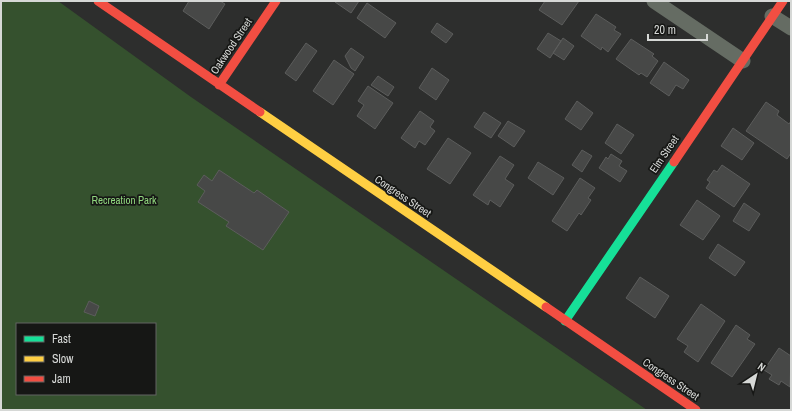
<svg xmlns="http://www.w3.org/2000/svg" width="792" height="411" viewBox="0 0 792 411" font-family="'Archivo Narrow',sans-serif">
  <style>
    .green { fill: #35512e; fill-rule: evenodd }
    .building { fill: #474847; stroke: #5c5d5c }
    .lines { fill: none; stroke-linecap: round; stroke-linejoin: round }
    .street { stroke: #656c63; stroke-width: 15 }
    .fast { stroke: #16e098; stroke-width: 9 }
    .slow { stroke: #ffcf43; stroke-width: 9 }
    .jam { stroke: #f24e42; stroke-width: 9 }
    .labels { text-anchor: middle; stroke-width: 3.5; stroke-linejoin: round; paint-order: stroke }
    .street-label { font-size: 11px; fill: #d6d8d6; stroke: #161715 }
    .park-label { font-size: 11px; fill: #91d87f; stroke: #161715 }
  </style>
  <rect width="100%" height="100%" fill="#2d2e2d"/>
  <path class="green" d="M 1,1 L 58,1 L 191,97 L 647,410 L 1,410 ZM 17,324 L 155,324 L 155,394 L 17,394 Z"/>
  <path class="building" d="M 189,1 L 220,1 L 225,4 L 209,29 L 183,11 Z
    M 336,1 L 359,1 L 351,13 L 335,2 Z
    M 545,1 L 579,1 L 562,25 L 539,10 Z
    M 367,3 L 396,23 L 385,38 L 357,18 Z
    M 596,14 L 616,27 L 614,30 L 621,34 L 608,52 L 602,47 L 601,50 L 581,36 Z
    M 437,23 L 453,34 L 446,43 L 431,32 Z
    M 548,33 L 561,41 L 550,58 L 537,49 Z
    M 563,38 L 574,46 L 564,60 L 553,53 Z
    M 631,39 L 654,54 L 652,56 L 658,61 L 647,77 L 641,73 L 639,75 L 616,59 Z
    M 306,43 L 317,51 L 296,81 L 285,73 Z
    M 351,48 L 364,57 L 355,71 L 351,68 L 345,56 Z
    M 334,60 L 354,74 L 333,105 L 313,91 Z
    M 664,62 L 689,80 L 683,89 L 676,85 L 669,96 L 650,83 Z
    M 432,68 L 449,80 L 436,100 L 419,88 Z
    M 378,76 L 394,87 L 388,96 L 371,85 Z
    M 368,86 L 393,103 L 375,129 L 357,116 L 364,105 L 358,101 Z
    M 577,101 L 593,113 L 581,130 L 565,119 Z
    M 766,102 L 779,111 L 777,115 L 789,124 L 791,121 L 791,153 L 787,159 L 746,131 Z
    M 420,111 L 434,121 L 430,127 L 435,131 L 425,145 L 419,141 L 415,148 L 401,138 Z
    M 484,112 L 501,123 L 491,138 L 474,127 Z
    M 508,121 L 525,131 L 514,147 L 498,136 Z
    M 617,124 L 634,135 L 621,154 L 605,143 Z
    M 733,128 L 754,143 L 742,160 L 721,146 Z
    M 448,138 L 471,153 L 450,184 L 427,169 Z
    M 582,150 L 592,156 L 582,172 L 572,165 Z
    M 611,154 L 622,161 L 619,166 L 627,171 L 620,182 L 599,168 L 606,157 L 608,159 Z
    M 500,156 L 514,165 L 505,179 L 514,185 L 500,207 L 490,200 L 488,205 L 473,195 Z
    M 538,162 L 564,178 L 553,195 L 528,178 Z
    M 722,165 L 750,184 L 734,207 L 706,188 L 710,182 L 707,180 L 714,170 L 717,172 Z
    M 219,170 L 254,193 L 257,190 L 289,212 L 263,250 L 226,226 L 229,222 L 198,202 L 205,191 L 197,185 L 204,175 L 212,181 Z
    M 580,178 L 595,188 L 588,198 L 591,200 L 581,215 L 579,213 L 567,231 L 552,221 Z
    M 697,200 L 720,216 L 703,240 L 680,225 Z
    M 744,203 L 760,214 L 749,231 L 733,221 Z
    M 718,244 L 745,262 L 735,276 L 709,258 Z
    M 640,277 L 669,296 L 655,318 L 626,298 Z
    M 89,301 L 99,306 L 95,316 L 84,312 Z
    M 701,304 L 725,321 L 698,362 L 684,352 L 688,346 L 677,339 Z
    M 736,325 L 750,335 L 747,339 L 755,344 L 732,377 L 711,363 Z
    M 779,348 L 791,356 L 790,387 L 781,381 L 779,385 L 769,379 L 772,375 L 764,370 Z"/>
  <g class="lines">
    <path class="street" d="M 654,1 L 743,61
      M 772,16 L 791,28"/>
    <path class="fast" d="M 565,321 L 674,162"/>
    <path class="slow" d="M 260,112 L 546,307"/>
    <path class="jam" d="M 98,1 L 260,112
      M 219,85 L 276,1
      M 674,162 L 783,1
      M 546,307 L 696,410"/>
  </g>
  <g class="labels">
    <g class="street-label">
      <text transform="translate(231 46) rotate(-56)" y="4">Oakwood Street</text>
      <text transform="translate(664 154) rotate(-56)" y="4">Elm Street</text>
      <text transform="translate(403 196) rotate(34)" y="4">Congress Street</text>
      <text transform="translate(671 379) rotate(34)" y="4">Congress Street</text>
    </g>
    <g class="park-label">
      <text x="124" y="204">Recreation Park</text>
    </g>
  </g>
  <rect width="792" height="411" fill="none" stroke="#d6d8d6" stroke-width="4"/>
  <rect x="16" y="323" width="140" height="72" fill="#161715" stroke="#636462"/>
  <rect x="24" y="336" width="20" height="6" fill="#16e098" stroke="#636462"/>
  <text x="52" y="343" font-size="12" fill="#d6d8d6">Fast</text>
  <rect x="24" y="356" width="20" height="6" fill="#ffcf43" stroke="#636462"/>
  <text x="52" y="363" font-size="12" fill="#d6d8d6">Slow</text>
  <rect x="24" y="376" width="20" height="6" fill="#f24e42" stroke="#636462"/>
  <text x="52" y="383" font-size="12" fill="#d6d8d6">Jam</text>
  <g transform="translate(756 375) rotate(35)" stroke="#161715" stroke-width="3" paint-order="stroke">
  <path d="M0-3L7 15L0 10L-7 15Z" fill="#d6d8d6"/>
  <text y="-6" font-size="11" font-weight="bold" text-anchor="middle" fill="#d6d8d6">N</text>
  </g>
  <path d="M648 34v6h59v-6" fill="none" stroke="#d6d8d6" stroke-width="2"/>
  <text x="654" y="34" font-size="12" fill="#d6d8d6" stroke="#161715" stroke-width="3" paint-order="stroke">20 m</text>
</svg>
